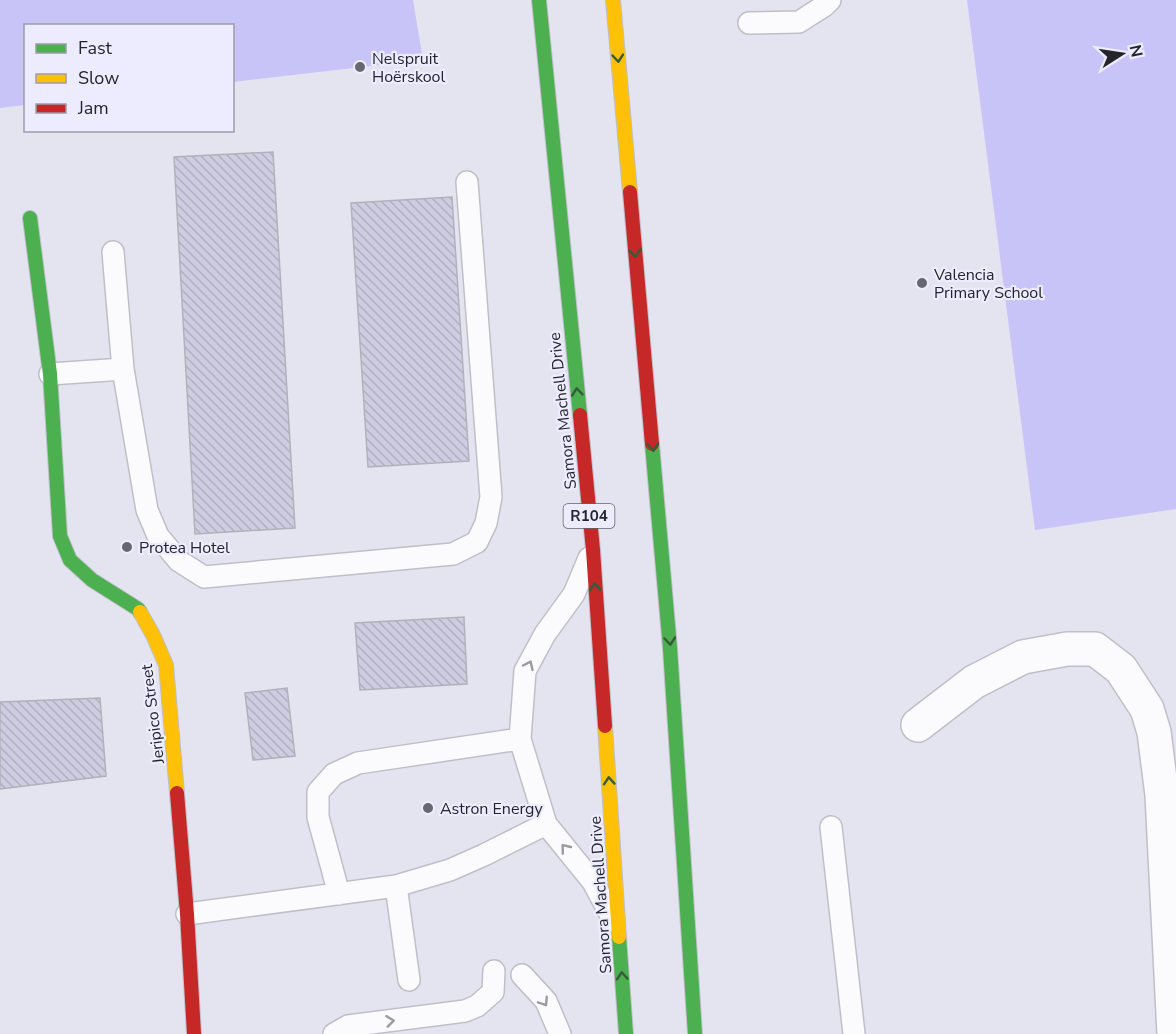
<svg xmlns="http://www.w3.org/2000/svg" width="1176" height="1034" viewBox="0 0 1176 1034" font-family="'Nunito Sans',sans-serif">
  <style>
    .pitch { fill: #c8c4f8 }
    .building { fill: url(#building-back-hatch); stroke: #b2b1bb; stroke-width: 1.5 }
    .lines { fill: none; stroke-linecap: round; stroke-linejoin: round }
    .lane-casing { stroke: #c0bfc9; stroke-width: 24 }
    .street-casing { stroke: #c0bfc9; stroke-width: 36 }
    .fast-casing { stroke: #c0bfc9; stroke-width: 16 }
    .slow-casing { stroke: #c0bfc9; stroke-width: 16 }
    .jam-casing { stroke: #c0bfc9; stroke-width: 16 }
    .lane { stroke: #fbfbfd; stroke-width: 21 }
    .street { stroke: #fbfbfd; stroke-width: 33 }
    .fast { stroke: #4caf50; stroke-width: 14 }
    .slow { stroke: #ffc107; stroke-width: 14 }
    .jam { stroke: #c62828; stroke-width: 14 }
    .oneway { stroke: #355c3a }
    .oneway2 { stroke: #9b9a9f }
    .poi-dot { fill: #686771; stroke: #edecfe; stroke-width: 2 }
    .labels { text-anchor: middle; stroke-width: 4.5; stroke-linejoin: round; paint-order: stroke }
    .shield { fill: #edecfe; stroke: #61606b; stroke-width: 1.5 }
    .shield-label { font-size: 15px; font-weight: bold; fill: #25242c }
    .poi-label { font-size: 16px; fill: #25242c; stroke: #edecfe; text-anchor: start }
    .street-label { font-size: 16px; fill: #25242c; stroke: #edecfe }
  </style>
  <defs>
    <pattern id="building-back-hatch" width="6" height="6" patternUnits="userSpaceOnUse" patternTransform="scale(1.5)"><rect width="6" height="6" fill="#cecce0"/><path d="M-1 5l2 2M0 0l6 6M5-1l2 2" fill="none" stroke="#b1afc0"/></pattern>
  </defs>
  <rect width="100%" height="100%" fill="#e4e4f0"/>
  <path class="pitch" d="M 0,0 L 413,0 L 423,60 L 233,82 L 232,26 L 26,26 L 25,105 L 0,108 Z
    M 967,0 L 1176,0 L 1176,509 L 1035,530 Z"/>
  <path class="building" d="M 273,152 L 295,528 L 195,534 L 174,157 Z
    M 452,197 L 469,461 L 368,467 L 351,203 Z
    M 464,617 L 467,684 L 360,690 L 355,623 Z
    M 287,688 L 295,756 L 253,760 L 245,693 Z
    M 100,698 L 106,776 L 0,789 L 0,702 Z"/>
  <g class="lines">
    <defs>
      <path id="lane" d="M 749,23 L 799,22 L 824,6 L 830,0
        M 113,252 L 123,369 L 147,510 L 158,536 L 179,561 L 204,577 L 453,554 L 477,542 L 486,523 L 491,497 L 467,182
        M 50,374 L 123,369
        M 589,558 L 574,594 L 545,634 L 525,671 L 520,739 L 546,824 L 593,882 L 614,921
        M 831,827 L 854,1034
        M 396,886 L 409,980
        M 339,894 L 318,817 L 318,792 L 334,774 L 358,763 L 520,739
        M 187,914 L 396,886 L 450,870 L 484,855 L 546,824
        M 522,975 L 546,1001 L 560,1034
        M 334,1034 L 348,1026 L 465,1011 L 477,1006 L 493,992 L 494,971"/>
      <path id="street" d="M 918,725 L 974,682 L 1023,657 L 1067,649 L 1095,649 L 1121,669 L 1147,709 L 1154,732 L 1162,795 L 1174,1034"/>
      <path id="fast" d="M 539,0 L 580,415
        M 30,218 L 50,374 L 60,536 L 70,560 L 92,580 L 138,609 L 140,612
        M 652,444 L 670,648 L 695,1034
        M 619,937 L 626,1034"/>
      <path id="slow" d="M 613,0 L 630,192
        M 140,612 L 153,635 L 166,665 L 177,793
        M 605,726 L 619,937"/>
      <path id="jam" d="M 630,192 L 652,444
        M 580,415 L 593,550 L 605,726
        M 177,793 L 187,914 L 194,1034"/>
    </defs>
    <use href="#lane" class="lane-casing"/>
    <use href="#street" class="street-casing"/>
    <use href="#fast" class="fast-casing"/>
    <use href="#slow" class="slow-casing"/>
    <use href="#jam" class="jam-casing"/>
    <use href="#lane" class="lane"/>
    <use href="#street" class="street"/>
    <use href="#fast" class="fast"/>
    <use href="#slow" class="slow"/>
    <use href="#jam" class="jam"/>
  </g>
  <defs><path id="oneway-chevron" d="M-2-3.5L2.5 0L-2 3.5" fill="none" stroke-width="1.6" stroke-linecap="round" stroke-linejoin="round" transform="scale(1.5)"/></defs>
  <g class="oneway">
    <use href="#oneway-chevron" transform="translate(618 58) rotate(85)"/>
    <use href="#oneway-chevron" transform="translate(635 253) rotate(85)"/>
    <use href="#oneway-chevron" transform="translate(577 392) rotate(-96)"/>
    <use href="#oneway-chevron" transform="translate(653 447) rotate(85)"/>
    <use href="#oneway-chevron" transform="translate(595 587) rotate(-94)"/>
    <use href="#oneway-chevron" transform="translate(670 641) rotate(85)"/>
    <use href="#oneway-chevron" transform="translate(609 781) rotate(-94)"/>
    <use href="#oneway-chevron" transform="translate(622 976) rotate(-94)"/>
  </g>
  <g class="oneway2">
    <use href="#oneway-chevron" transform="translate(529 665) rotate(-65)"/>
    <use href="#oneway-chevron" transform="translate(565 848) rotate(-129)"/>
    <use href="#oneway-chevron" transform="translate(544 1002) rotate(57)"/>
    <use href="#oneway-chevron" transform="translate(390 1021) rotate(-7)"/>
  </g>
  <g class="poi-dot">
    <circle cx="360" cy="67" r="6"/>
    <circle cx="922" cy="283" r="6"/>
    <circle cx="127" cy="547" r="6"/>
    <circle cx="428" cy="808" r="6"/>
  </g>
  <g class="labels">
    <rect class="shield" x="563.5" y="504" width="51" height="24" rx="4.5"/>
    <g class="shield-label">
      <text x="589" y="521">R104</text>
    </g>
    <g class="poi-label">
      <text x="372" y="64">Nelspruit<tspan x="372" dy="18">Hoërskool</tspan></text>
      <text x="934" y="280">Valencia<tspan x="934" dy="18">Primary School</tspan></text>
      <text x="139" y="553">Protea Hotel</text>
      <text x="440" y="814">Astron Energy</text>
    </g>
    <g class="street-label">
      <text transform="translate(562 411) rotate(-96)" y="6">Samora Machell Drive</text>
      <text transform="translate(152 714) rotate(-97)" y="6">Jeripico Street</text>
      <text transform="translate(600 895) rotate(-94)" y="6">Samora Machell Drive</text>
    </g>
  </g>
  <rect x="24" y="24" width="210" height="108" fill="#edecfe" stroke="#9d9caa" stroke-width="1.5"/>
  <rect x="36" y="44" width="30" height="9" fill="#4caf50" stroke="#9d9caa" stroke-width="1.5"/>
  <text x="78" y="54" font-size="18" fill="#25242c">Fast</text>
  <rect x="36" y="74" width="30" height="9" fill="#ffc107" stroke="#9d9caa" stroke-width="1.5"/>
  <text x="78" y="84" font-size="18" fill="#25242c">Slow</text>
  <rect x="36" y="104" width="30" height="9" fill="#c62828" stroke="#9d9caa" stroke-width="1.5"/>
  <text x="78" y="114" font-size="18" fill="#25242c">Jam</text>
  <g transform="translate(1122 54) rotate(78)" stroke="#edecfe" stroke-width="4.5" paint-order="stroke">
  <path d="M0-4.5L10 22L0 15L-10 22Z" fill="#25242c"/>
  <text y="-9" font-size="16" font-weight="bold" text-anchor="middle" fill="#25242c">N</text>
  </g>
</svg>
